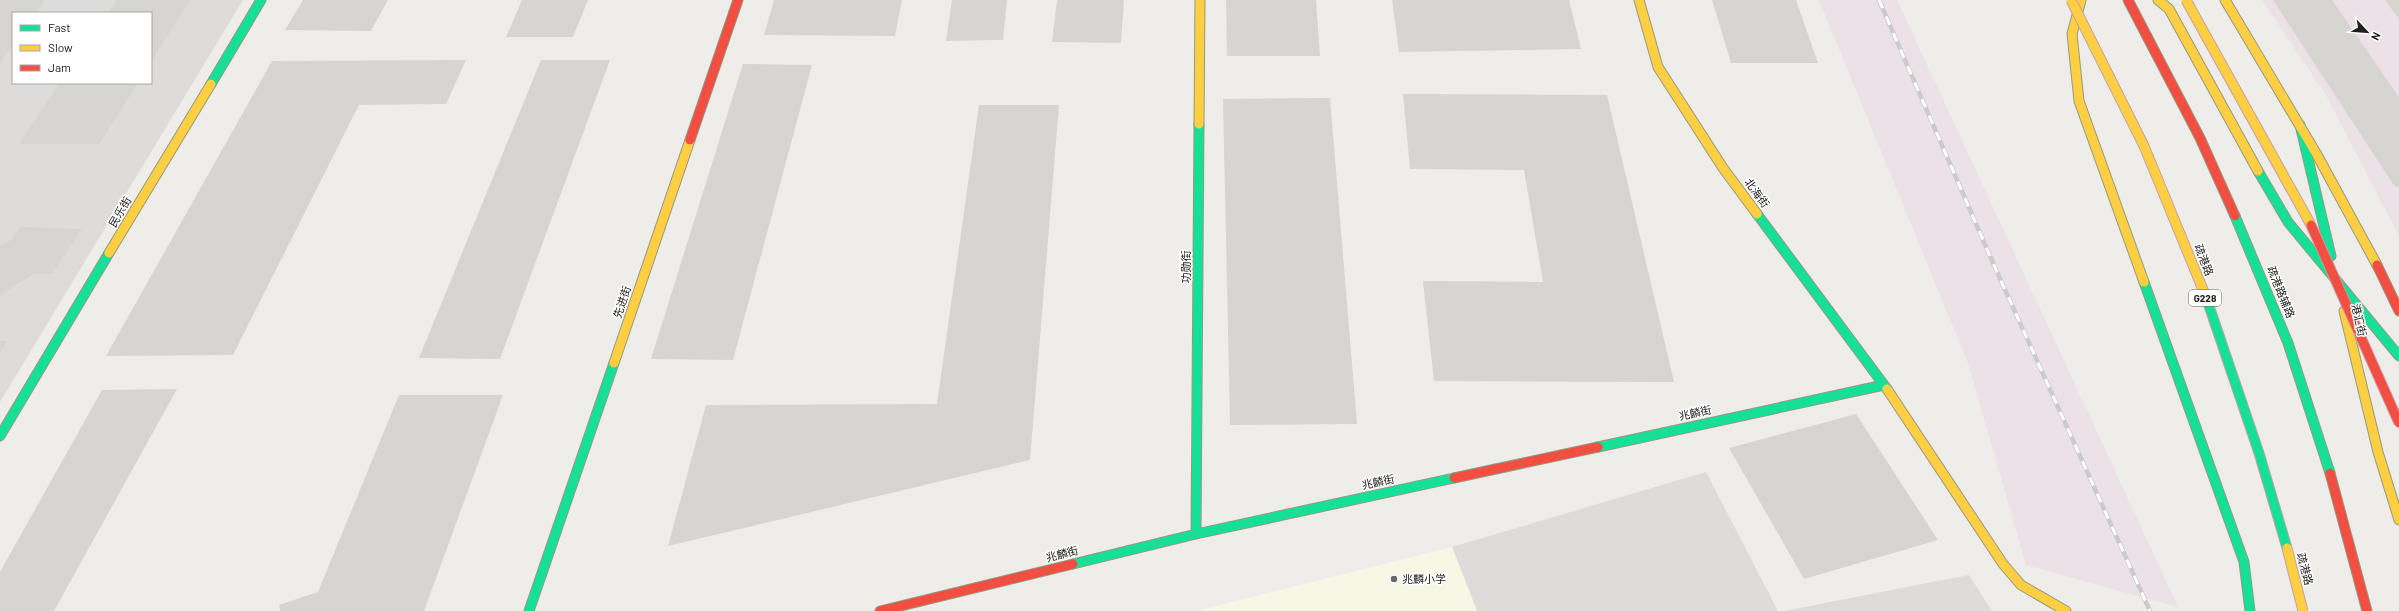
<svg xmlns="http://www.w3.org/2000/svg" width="2399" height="611" viewBox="0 0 2399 611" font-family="Barlow,'Noto Sans SC',sans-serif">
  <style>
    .residential { fill: #dddcda; fill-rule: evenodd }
    .industrial { fill: #ece1e7 }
    .education { fill: #f6f7e5 }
    .building { fill: #d7d5d1 }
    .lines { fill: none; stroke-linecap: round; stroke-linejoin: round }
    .fast-casing { stroke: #95997f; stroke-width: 11 }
    .slow-casing { stroke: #95997f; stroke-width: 11 }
    .jam-casing { stroke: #95997f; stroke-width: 11 }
    .fast { stroke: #16e098; stroke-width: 9 }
    .slow { stroke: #ffcf43; stroke-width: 9 }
    .jam { stroke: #f24e42; stroke-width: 9 }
    .rail-casing { stroke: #cbcbca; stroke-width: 4.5 }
    .rail { stroke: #fff; stroke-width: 3; stroke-dasharray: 9; stroke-linecap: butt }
    .fast-bridge-casing { stroke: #c69ea6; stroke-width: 11; stroke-linecap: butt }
    .slow-bridge-casing { stroke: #c69ea6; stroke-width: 11; stroke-linecap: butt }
    .jam-bridge-casing { stroke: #c69ea6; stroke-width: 11; stroke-linecap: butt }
    .fast-bridge { stroke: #16e098; stroke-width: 9 }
    .slow-bridge { stroke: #ffcf43; stroke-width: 9 }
    .jam-bridge { stroke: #f24e42; stroke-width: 9 }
    .poi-dot { fill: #686866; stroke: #fff; stroke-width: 1.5 }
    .labels { text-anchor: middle; stroke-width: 3; stroke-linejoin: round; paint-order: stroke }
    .shield { fill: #fff; stroke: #636363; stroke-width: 1 }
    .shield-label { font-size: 10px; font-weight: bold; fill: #202020 }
    .street-label { font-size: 11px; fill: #202020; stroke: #fff }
    .poi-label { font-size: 11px; fill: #202020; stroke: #fff; text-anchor: start }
  </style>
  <rect width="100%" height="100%" fill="#eeede9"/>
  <path class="residential" d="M 0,0 L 243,0 L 0,402 ZM 13,13 L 151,13 L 151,83 L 13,83 Z
    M 1706,472 L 1778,611 L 1477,611 L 1452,547 Z
    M 1969,575 L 1992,611 L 1784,611 Z"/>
  <path class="industrial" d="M 1819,0 L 1897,0 L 2178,607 L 2026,565 L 1968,363 Z
    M 2262,0 L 2399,0 L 2399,236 L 2326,95 Z"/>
  <path class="education" d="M 1452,547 L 1477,611 L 1196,611 Z"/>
  <path class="building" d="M 0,0 L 45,0 L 36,13 L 13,13 L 13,45 L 0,63 Z
    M 117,0 L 190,0 L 151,62 L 151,13 L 108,13 Z
    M 303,0 L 388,0 L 371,31 L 285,30 Z
    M 522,0 L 588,0 L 573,37 L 506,37 Z
    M 774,0 L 902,0 L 895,36 L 764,35 Z
    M 952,0 L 1007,0 L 1003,40 L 946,41 Z
    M 1057,0 L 1124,0 L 1121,43 L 1052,42 Z
    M 1226,0 L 1316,0 L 1320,56 L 1227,56 Z
    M 1392,0 L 1569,0 L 1581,49 L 1399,52 Z
    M 1712,0 L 1796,0 L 1818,63 L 1731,63 Z
    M 2273,0 L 2332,0 L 2399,97 L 2399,187 L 2395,187 Z
    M 2385,0 L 2399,0 L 2399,19 Z
    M 466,60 L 446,104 L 359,105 L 233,355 L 106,356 L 272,61 Z
    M 541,60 L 610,60 L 500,359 L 419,358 Z
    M 743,64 L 812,65 L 733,360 L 651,359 Z
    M 60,83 L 138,83 L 99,144 L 19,144 Z
    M 1403,94 L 1607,95 L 1674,382 L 1434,381 L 1423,281 L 1543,282 L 1524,170 L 1410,169 Z
    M 1330,98 L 1357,424 L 1230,425 L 1223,99 Z
    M 979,105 L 1059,105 L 1030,460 L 668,546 L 706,405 L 937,404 Z
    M 20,227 L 82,229 L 52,274 L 34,274 L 0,295 L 0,246 L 11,240 Z
    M 0,341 L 7,341 L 0,353 Z
    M 177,389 L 54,611 L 0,611 L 0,572 L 102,390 Z
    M 399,395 L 503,395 L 424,611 L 280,611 L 279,605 L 318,592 Z
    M 1856,414 L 1938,540 L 1804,579 L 1729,448 Z"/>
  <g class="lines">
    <defs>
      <path id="fast" d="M 211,84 L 261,0
        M 2300,125 L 2331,256
        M 2258,171 L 2288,222 L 2399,356
        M 1757,214 L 1887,389
        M 2235,216 L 2288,343 L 2330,473
        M 2144,282 L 2244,562 L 2250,611
        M 0,436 L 109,253
        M 1598,447 L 1884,385
        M 1196,534 L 1199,124
        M 1073,564 L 1196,534 L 1454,478
        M 529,611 L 614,363"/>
      <path id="slow" d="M 1639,0 L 1658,67 L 1723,168 L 1757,214
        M 2081,0 L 2072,34 L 2079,101 L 2144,282
        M 2158,0 L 2169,9 L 2258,171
        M 2225,0 L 2316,153 L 2377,265
        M 1199,124 L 1200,0
        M 109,253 L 211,84
        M 2344,311 L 2378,452 L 2399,520
        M 614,363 L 690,140
        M 1887,389 L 2003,564 L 2021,585 L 2066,611"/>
      <path id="jam" d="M 2128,0 L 2200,138 L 2235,216
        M 690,140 L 738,0
        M 2377,265 L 2399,311
        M 2330,473 L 2367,611
        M 1454,478 L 1598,447
        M 880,611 L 1073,564"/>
    </defs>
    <use href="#fast" class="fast-casing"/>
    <use href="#slow" class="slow-casing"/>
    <use href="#jam" class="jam-casing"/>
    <use href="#fast" class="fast"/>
    <use href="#slow" class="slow"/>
    <use href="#jam" class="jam"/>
    <defs>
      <path id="rail" d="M 1879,0 L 1993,263 L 2150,611"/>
    </defs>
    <use href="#rail" class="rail-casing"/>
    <use href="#rail" class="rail"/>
    <defs>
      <path id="fast-bridge" d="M 2206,297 L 2259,453 L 2287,548"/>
      <path id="slow-bridge" d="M 2071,0 L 2144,146 L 2206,297
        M 2186,0 L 2311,225
        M 2287,548 L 2303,611"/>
      <path id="jam-bridge" d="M 2311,225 L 2399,423"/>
    </defs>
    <use href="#fast-bridge" class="fast-bridge-casing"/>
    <use href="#slow-bridge" class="slow-bridge-casing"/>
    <use href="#jam-bridge" class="jam-bridge-casing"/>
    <use href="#fast-bridge" class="fast-bridge"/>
    <use href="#slow-bridge" class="slow-bridge"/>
    <use href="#jam-bridge" class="jam-bridge"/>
  </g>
  <circle class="poi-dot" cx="1394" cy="579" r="4"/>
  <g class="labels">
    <rect class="shield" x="2189" y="290" width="32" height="16" rx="3"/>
    <g class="shield-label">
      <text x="2205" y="302">G228</text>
    </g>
    <g class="street-label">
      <text transform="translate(1757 193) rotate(54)" y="4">北海街</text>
      <text transform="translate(120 212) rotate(-59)" y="4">民乐街</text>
      <text transform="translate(2204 260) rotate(69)" y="4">疏港路</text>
      <text transform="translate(1186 267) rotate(-90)" y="4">功勋街</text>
      <text transform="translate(2281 292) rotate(68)" y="4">疏港路辅路</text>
      <text transform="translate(622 302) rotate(-71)" y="4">先进街</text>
      <text transform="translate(2359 320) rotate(77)" y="4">港汇街</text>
      <text transform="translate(1695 413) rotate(-12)" y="4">兆麟街</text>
      <text transform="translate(1378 482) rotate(-12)" y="4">兆麟街</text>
      <text transform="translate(1062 554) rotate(-14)" y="4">兆麟街</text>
      <text transform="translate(2305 569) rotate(75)" y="4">疏港路</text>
    </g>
    <g class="poi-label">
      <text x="1402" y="583">兆麟小学</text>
    </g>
  </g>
  <rect x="12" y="12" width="140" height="72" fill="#ffffff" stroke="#a6a6a6"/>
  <rect x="20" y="25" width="20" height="6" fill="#16e098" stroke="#a6a6a6"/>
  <text x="48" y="32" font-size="12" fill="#202020">Fast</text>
  <rect x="20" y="45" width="20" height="6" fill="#ffcf43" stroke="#a6a6a6"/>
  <text x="48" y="52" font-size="12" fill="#202020">Slow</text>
  <rect x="20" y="65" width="20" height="6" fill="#f24e42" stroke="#a6a6a6"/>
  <text x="48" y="72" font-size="12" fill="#202020">Jam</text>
  <g transform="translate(2367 32) rotate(116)" stroke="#ffffff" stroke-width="3" paint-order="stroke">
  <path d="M0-3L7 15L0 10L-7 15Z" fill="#202020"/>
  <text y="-6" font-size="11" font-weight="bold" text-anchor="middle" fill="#202020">N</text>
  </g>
</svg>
